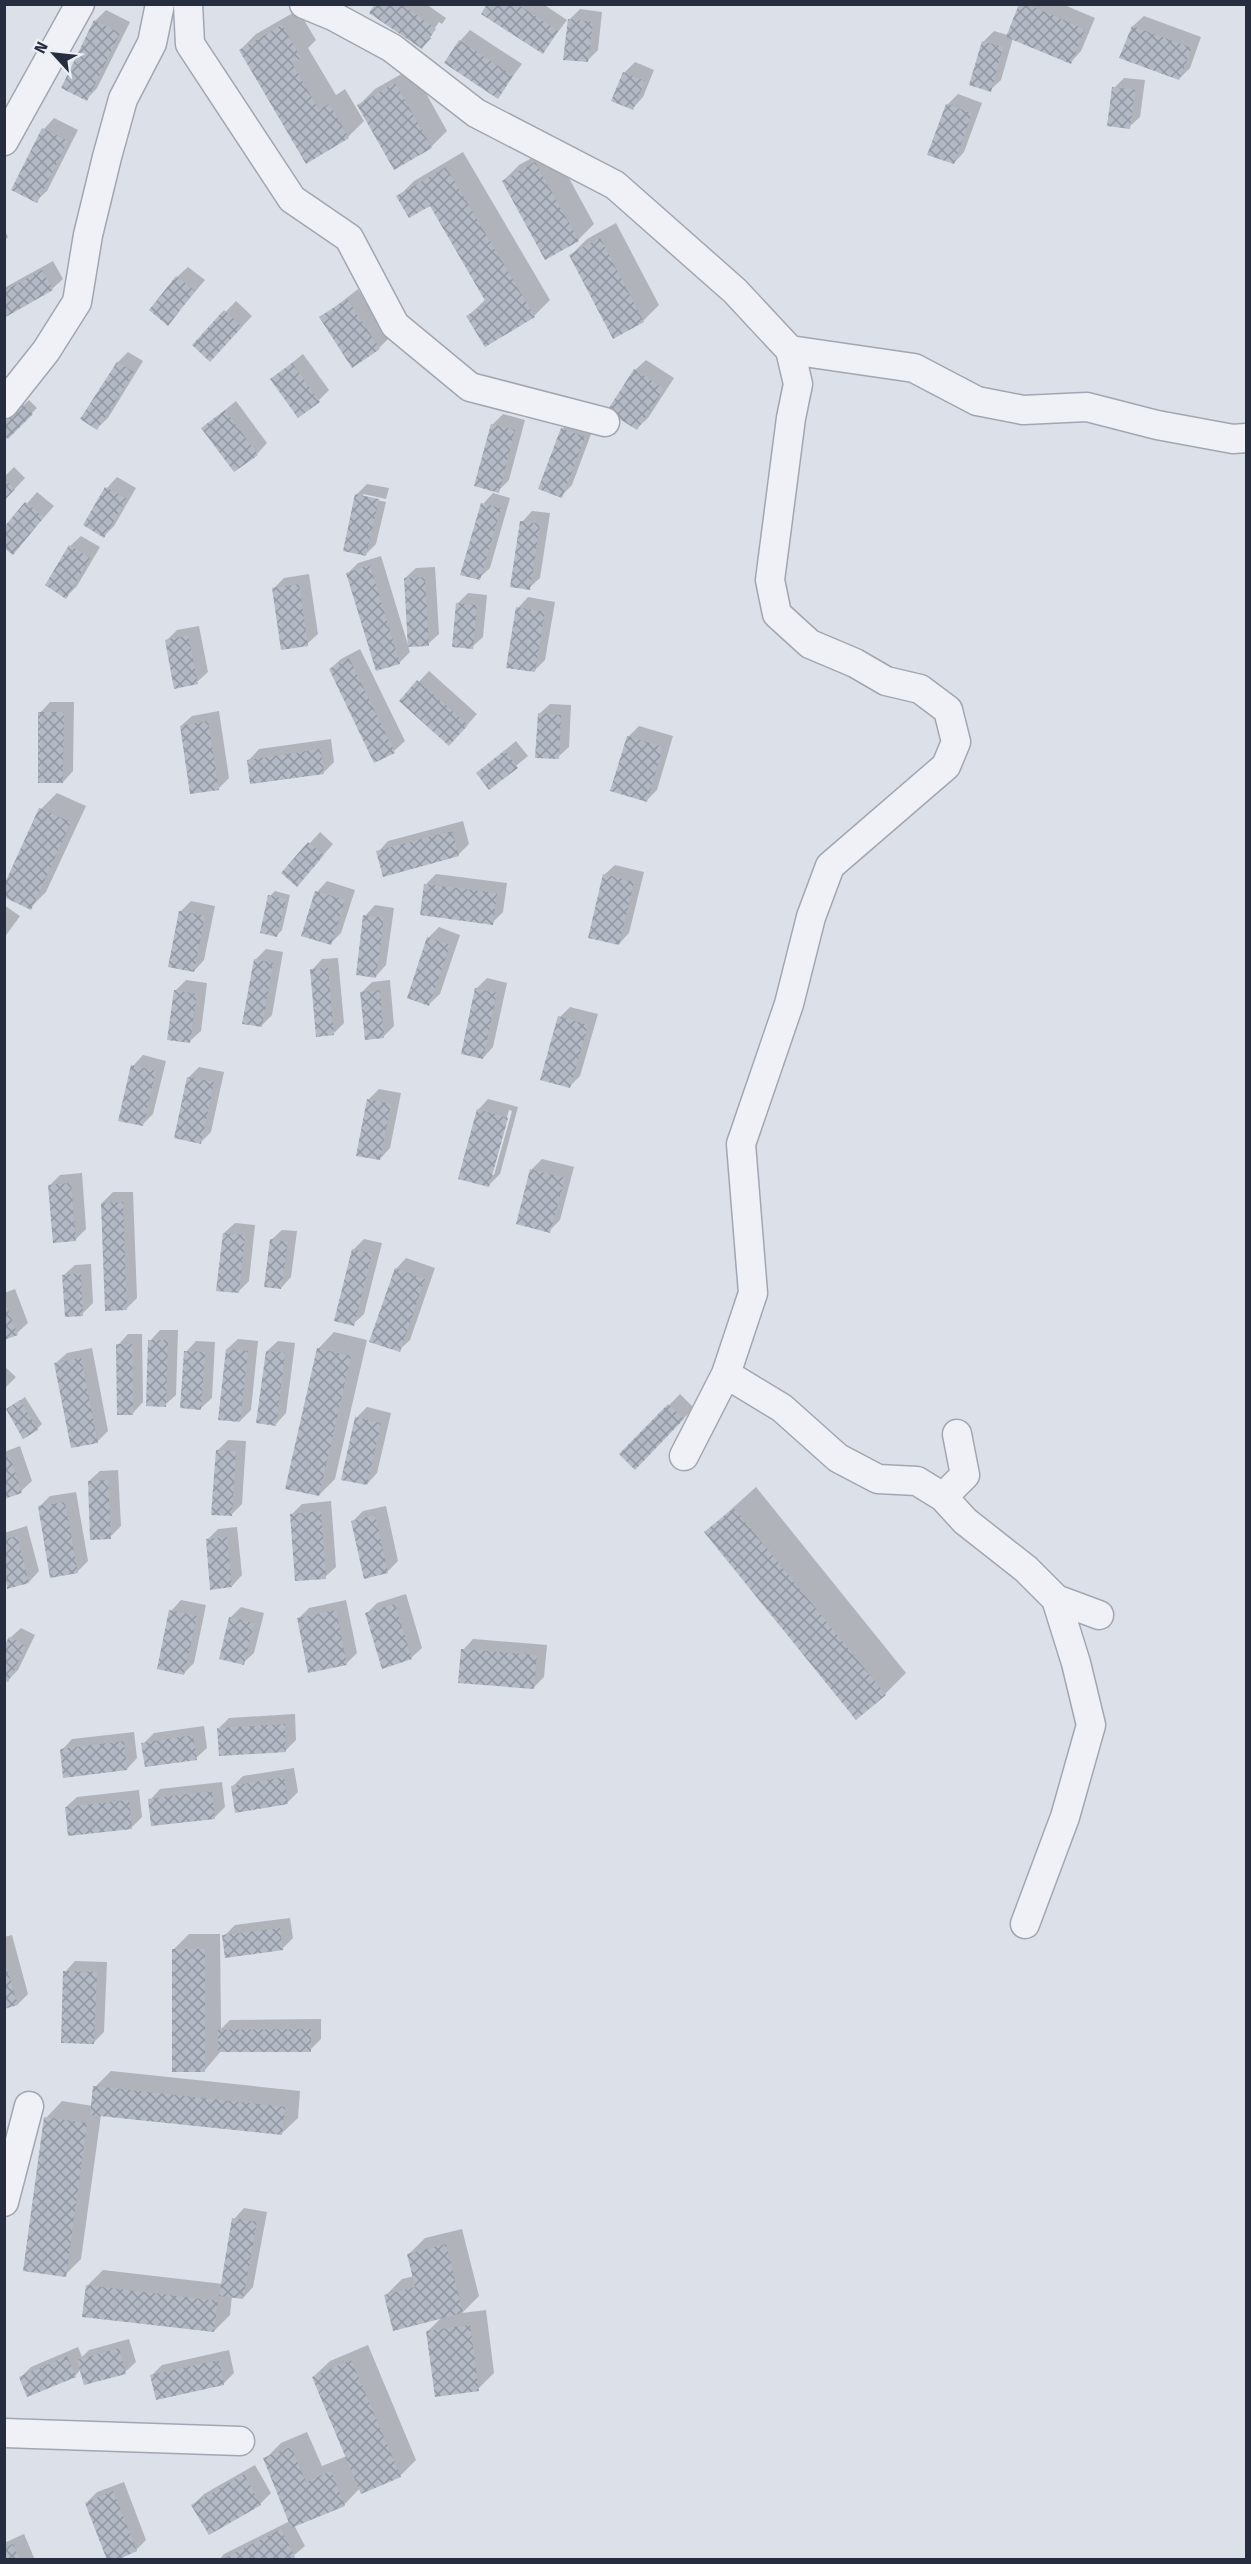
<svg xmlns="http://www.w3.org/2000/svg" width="1251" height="2564" viewBox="0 0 1251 2564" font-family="'Fira Sans',sans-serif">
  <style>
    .shadow { fill: #0003; fill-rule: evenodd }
    .building { fill: url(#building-cross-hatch) }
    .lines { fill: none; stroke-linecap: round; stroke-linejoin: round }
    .minor-casing { stroke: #a1a7b2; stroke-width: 31 }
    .minor { stroke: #eff1f6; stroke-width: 28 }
  </style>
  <defs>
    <pattern id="building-cross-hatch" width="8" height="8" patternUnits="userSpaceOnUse" patternTransform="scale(1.5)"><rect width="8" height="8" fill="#b3b9c5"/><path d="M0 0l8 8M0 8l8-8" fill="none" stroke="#9197a1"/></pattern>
  </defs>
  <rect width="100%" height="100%" fill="#dce0e8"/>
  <path class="shadow" d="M 377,4 L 426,4 L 446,18 L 442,24 L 439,22 L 428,38 L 432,38 L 422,47 Z
    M 489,4 L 543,4 L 567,20 L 543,52 Z
    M 1020,4 L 1062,4 L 1095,18 L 1081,51 L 1071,62 L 1013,38 L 1001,80 L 990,90 L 983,42 L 994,31 L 1008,35 Z
    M 580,9 L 602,12 L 598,50 L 587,61 L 569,20 Z
    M 106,10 L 130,22 L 97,88 L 87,99 L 95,21 Z
    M 298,10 L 316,40 L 308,48 L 336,95 L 345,89 L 364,121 L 348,137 L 240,50 L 256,34 Z
    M 1144,16 L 1201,37 L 1190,68 L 1179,79 L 1133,26 Z
    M 470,30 L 522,64 L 497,97 L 460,41 Z
    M 635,62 L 654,70 L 643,97 L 633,108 L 624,73 Z
    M 412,68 L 447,131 L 431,147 L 359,105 L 375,89 Z
    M 1124,78 L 1145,80 L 1140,117 L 1129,127 L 1114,88 Z
    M 958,94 L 982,103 L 964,152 L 954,163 L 947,105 Z
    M 54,118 L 78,130 L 47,191 L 36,201 L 44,129 Z
    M 552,147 L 594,224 L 578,240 L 546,258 L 503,181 L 519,165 Z
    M 463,152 L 550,300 L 534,316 L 468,316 L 486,299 L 431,204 L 398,197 L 414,181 Z
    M 616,223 L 659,305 L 643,321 L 571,255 L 587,239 Z
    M 4,228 L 8,237 L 4,241 Z
    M 53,261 L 63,279 L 52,289 L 4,316 L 4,288 Z
    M 188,267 L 205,280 L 168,324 L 177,277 Z
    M 358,289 L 389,338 L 379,348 L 321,318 Z
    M 236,301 L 252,316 L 221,349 L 194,345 Z
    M 128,352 L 143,361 L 108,418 L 97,428 L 82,419 L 118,362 Z
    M 303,354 L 329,390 L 319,400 L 272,379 Z
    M 646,360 L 674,378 L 648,418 L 637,428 L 635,370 Z
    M 29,400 L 37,408 L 8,437 L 4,424 Z
    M 236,401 L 267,443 L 257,454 L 203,428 Z
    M 503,414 L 525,420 L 509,480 L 498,491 L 492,425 Z
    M 573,418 L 594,426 L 572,485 L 561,496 L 562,429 Z
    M 14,467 L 25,478 L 4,500 L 4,477 Z
    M 117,477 L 136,488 L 114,526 L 104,536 L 85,525 L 107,488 Z
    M 367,484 L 389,488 L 386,499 L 363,494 L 363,497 L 386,502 L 376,544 L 366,554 L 357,494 Z
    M 37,492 L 54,506 L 13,553 L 4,530 Z
    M 493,493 L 510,498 L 490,568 L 479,578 L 483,504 Z
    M 532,511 L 550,513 L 540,578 L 529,588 L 522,522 Z
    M 81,536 L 100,547 L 77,586 L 66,597 L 70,546 Z
    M 381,556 L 408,645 L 405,578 L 416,568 L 435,567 L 439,634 L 428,644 L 408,646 L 410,652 L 399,663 L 348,573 L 358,563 Z
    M 309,574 L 318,634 L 307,644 L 274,588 L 284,578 Z
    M 468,593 L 487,595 L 483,637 L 472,647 L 457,604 Z
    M 528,597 L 555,602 L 545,660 L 534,671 L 518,608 Z
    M 199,626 L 208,672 L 197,682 L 166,641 L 177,630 Z
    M 360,649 L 405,741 L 394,751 L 330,669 L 341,659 Z
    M 429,671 L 477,714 L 459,734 L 401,701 Z
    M 50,702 L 74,702 L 73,771 L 63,782 L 40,713 Z
    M 550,704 L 571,705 L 569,747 L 558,757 L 539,714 Z
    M 219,711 L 229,778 L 219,788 L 181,726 L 192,716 Z
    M 639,726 L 673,736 L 657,790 L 646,801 L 628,737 Z
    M 331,739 L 334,762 L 324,772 L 249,760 L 259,749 Z
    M 516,741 L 528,756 L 489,788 L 478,773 Z
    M 57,793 L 86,806 L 46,892 L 30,908 L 4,888 L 41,809 Z
    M 463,821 L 469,844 L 458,855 L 378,852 L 388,841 Z
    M 320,832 L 333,844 L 297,885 L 283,873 Z
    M 615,865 L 644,872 L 629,933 L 619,944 L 604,875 Z
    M 436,874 L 507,883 L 503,912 L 492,923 L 426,884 Z
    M 327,881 L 355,890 L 341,933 L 330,944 L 317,892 Z
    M 275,891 L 290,895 L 282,930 L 277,935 L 270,896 Z
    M 191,901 L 215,906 L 204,960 L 194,971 L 180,912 Z
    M 4,905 L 20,916 L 4,938 Z
    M 375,905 L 394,908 L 386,965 L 376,976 L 365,916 Z
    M 439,927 L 460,935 L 440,994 L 429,1004 L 428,938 Z
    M 266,949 L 283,952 L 272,1015 L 261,1026 L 255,960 Z
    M 338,958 L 344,1023 L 334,1033 L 312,970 L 322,959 Z
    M 487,978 L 507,983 L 493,1047 L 483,1058 L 476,989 Z
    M 186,980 L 207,983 L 201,1031 L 190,1041 L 175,991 Z
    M 390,980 L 394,1026 L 383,1037 L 362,992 L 372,982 Z
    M 570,1007 L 598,1014 L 580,1076 L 570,1086 L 560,1017 Z
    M 143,1055 L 166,1061 L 153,1114 L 143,1124 L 133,1066 Z
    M 199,1067 L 224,1072 L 211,1132 L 200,1143 L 189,1077 Z
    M 379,1089 L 401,1093 L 390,1148 L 380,1159 L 368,1100 Z
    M 488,1099 L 518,1107 L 500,1174 L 489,1185 L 478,1110 ZM 509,1110 L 512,1111 L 494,1175 L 491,1175 Z
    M 542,1159 L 574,1167 L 560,1220 L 549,1231 L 517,1223 L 532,1169 Z
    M 82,1173 L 86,1229 L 76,1239 L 49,1186 L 60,1175 Z
    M 113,1192 L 133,1192 L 137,1298 L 126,1309 L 102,1203 Z
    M 235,1223 L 255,1225 L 249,1281 L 238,1292 L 224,1233 Z
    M 282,1230 L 297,1231 L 291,1277 L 281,1288 L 271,1240 Z
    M 364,1239 L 382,1243 L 364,1314 L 353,1324 L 353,1250 Z
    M 406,1258 L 435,1268 L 410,1340 L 399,1350 L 396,1269 Z
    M 91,1264 L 93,1303 L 82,1314 L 64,1275 L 75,1265 Z
    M 15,1289 L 28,1323 L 17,1333 L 4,1338 L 4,1293 Z
    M 160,1330 L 178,1330 L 176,1395 L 165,1405 L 150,1341 Z
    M 334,1332 L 367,1340 L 335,1479 L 319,1495 L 318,1349 Z
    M 128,1334 L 142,1334 L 143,1402 L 133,1413 L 118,1345 Z
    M 238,1339 L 258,1341 L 251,1410 L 240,1421 L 227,1349 Z
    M 196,1341 L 215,1342 L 212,1398 L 201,1408 L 186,1352 Z
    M 278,1341 L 295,1343 L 286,1413 L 276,1424 L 267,1351 Z
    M 92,1348 L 108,1431 L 97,1442 L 56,1363 L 67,1353 Z
    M 4,1366 L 16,1377 L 4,1389 Z
    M 680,1394 L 694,1408 L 635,1468 L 621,1454 Z
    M 25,1397 L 42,1424 L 37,1429 L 8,1409 Z
    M 367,1407 L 391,1413 L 377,1473 L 367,1484 L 356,1418 Z
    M 228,1440 L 246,1441 L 242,1504 L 231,1515 L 217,1451 Z
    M 20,1446 L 32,1481 L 21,1491 L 4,1497 L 4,1452 Z
    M 118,1470 L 121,1526 L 110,1537 L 89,1481 L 100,1471 Z
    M 756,1487 L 906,1673 L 885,1694 L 706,1532 Z
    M 76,1492 L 88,1561 L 77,1572 L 39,1507 L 50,1496 Z
    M 331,1501 L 336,1567 L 325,1577 L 291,1515 L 302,1504 Z
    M 386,1506 L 398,1561 L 387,1572 L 353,1521 L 363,1511 Z
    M 27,1526 L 39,1571 L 29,1582 L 8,1587 L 4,1576 L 4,1533 Z
    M 237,1527 L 242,1575 L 232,1586 L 207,1540 L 218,1529 Z
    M 406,1594 L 422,1648 L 411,1658 L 367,1613 L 377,1603 Z
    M 181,1600 L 206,1605 L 194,1663 L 183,1674 L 171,1611 Z
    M 346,1600 L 357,1653 L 346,1664 L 299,1618 L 309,1608 Z
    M 241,1607 L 264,1613 L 254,1653 L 243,1663 L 230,1618 Z
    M 21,1628 L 35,1635 L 18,1670 L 8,1680 L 10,1638 Z
    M 473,1639 L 547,1645 L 544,1677 L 533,1688 L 463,1650 Z
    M 295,1714 L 296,1740 L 285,1751 L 219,1728 L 229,1718 Z
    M 204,1726 L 207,1748 L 196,1758 L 143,1744 L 154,1733 Z
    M 134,1732 L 137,1758 L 127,1769 L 62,1750 L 72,1739 Z
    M 294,1768 L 298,1792 L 287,1803 L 232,1787 L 243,1776 Z
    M 222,1782 L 225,1807 L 215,1817 L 150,1800 L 160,1789 Z
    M 139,1790 L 142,1817 L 131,1828 L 66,1807 L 77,1797 Z
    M 290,1918 L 293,1938 L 282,1949 L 224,1936 L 235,1925 Z
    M 189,1934 L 220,1934 L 221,2029 L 230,2020 L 321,2019 L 321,2039 L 310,2050 L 221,2051 L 205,2070 L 173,1950 Z
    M 12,1935 L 28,1994 L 18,2004 L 4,2008 L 4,1937 Z
    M 75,1961 L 107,1962 L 104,2032 L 94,2042 L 65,1972 Z
    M 111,2071 L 300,2091 L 298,2118 L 281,2134 L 101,2115 L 81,2259 L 65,2275 L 46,2118 L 62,2101 L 93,2106 L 95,2087 Z
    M 244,2208 L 267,2212 L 253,2287 L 243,2298 L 232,2296 L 230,2315 L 214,2331 L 87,2286 L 103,2270 L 223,2284 L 234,2219 Z
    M 462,2229 L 479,2296 L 462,2313 L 486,2310 L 494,2373 L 478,2389 L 428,2331 L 442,2317 L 386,2295 L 402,2279 L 414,2276 L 409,2254 L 425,2238 Z
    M 129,2339 L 136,2362 L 125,2372 L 81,2369 L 75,2376 L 21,2377 L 31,2367 L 78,2347 L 82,2357 L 89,2350 Z
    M 368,2345 L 416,2460 L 400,2476 L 360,2488 L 344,2505 L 294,2525 L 305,2546 L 288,2560 L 219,2560 L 224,2554 L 290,2521 L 265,2459 L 281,2443 L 307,2432 L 322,2466 L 347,2456 L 313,2377 L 330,2361 Z
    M 229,2350 L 234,2373 L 223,2384 L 152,2375 L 162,2365 Z
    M 255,2465 L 271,2493 L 260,2504 L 209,2533 L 193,2505 L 204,2494 Z
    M 124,2482 L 146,2540 L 136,2550 L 86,2503 L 97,2492 Z
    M 24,2534 L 35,2560 L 4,2560 L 4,2543 Z"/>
  <path class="building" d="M 375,4 L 401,4 L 436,29 L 422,49 L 369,13 Z
    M 487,4 L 517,4 L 558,31 L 543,54 L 481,14 Z
    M 1019,4 L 1026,4 L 1085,29 L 1071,64 L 1006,37 Z
    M 568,19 L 593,22 L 588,62 L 563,60 Z
    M 94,20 L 120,33 L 87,101 L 61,88 Z
    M 282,25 L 301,58 L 292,63 L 319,110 L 329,104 L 349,138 L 306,164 L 239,50 Z
    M 1132,26 L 1192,48 L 1179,80 L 1119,58 Z
    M 459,40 L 513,76 L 498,99 L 444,63 Z
    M 982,41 L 1003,47 L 991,92 L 969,85 Z
    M 623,72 L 645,81 L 633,110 L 611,101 Z
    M 395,83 L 432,148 L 394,170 L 357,105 Z
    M 1112,87 L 1135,90 L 1130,129 L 1107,126 Z
    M 946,104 L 972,113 L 954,164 L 927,155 Z
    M 42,128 L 68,141 L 37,203 L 11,190 Z
    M 535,162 L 579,241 L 545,260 L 502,181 Z
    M 446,167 L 535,317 L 485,347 L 466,316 L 487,304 L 430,206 L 409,218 L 396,196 Z
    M 600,238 L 644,322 L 613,339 L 569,255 Z
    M 42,270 L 53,290 L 4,318 L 4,291 Z
    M 176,276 L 195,291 L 168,326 L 149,310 Z
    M 347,299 L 380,349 L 352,368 L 319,317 Z
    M 224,310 L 242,327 L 210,362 L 192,345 Z
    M 117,362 L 134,372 L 97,430 L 80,419 Z
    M 292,363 L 320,402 L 298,418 L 270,379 Z
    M 634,369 L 664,389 L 637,430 L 607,411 Z
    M 23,404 L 33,414 L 8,439 L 4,436 L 4,422 Z
    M 225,410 L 258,455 L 234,472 L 201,428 Z
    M 491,424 L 515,430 L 499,493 L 474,486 Z
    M 561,428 L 585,437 L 562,498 L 538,489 Z
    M 4,479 L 15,489 L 4,501 Z
    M 105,487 L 127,499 L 104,538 L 83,525 Z
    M 355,494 L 379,499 L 366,556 L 343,551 Z
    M 25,502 L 44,517 L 13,555 L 4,548 L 4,527 Z
    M 481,503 L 501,508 L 480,580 L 460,575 Z
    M 520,521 L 540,524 L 530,590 L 510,587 Z
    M 69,545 L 90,558 L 66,599 L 45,585 Z
    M 370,565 L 400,664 L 376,671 L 346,573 Z
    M 425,577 L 429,646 L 408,647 L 404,578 Z
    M 299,584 L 308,646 L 281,650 L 272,588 Z
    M 456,603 L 477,605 L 473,649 L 452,647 Z
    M 516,607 L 545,612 L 535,672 L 506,668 Z
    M 188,635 L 198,684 L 174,689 L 165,640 Z
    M 349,658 L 395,753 L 374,763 L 329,669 Z
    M 417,680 L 468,725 L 449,746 L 399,701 Z
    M 38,712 L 64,712 L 63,783 L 38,783 Z
    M 538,713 L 561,715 L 559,759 L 535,758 Z
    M 208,721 L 219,790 L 190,794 L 180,726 Z
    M 627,736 L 663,747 L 647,802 L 610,791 Z
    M 321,749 L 324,774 L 250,784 L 247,760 Z
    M 505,750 L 518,768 L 489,790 L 476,773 Z
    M 39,808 L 71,822 L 31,910 L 4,897 L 4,885 Z
    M 452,831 L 459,856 L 383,877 L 376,851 Z
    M 308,842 L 324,855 L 297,887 L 281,873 Z
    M 603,874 L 634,882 L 619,945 L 588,938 Z
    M 424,884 L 497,893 L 493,925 L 420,915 Z
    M 315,891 L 345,900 L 331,945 L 301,936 Z
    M 268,895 L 286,899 L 277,937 L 260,933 Z
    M 179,911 L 205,916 L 194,972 L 168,967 Z
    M 363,915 L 384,918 L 376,978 L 356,975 Z
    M 427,937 L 450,945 L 429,1006 L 407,998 Z
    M 254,959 L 273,963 L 262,1027 L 242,1024 Z
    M 328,968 L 334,1035 L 316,1037 L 310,969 Z
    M 475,988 L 497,993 L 483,1059 L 461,1054 Z
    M 174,990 L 197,994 L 190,1043 L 167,1040 Z
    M 380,990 L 384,1038 L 365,1040 L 360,992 Z
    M 558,1016 L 588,1025 L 570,1088 L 540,1080 Z
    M 131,1065 L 156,1071 L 143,1126 L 118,1121 Z
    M 187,1077 L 214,1082 L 201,1144 L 174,1138 Z
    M 367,1099 L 391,1104 L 380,1160 L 356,1156 Z
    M 477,1109 L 508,1118 L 489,1187 L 458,1179 Z
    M 530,1169 L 565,1178 L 550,1233 L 516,1224 Z
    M 71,1183 L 76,1241 L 53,1243 L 48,1185 Z
    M 123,1202 L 127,1310 L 105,1311 L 101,1203 Z
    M 223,1233 L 245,1235 L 239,1293 L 216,1291 Z
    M 270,1239 L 288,1242 L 281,1289 L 264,1287 Z
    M 352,1249 L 372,1254 L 354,1326 L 334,1321 Z
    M 395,1268 L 425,1279 L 400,1352 L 369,1342 Z
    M 81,1273 L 83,1316 L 65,1317 L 62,1275 Z
    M 4,1300 L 18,1335 L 4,1340 Z
    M 148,1340 L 168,1340 L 166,1407 L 146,1406 Z
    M 116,1344 L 132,1344 L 133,1415 L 117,1415 Z
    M 317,1348 L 351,1356 L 319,1496 L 285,1489 Z
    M 226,1349 L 248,1351 L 240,1422 L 218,1420 Z
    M 184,1351 L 205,1352 L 201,1410 L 180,1408 Z
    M 266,1351 L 285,1353 L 276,1426 L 256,1423 Z
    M 81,1358 L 98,1443 L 71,1448 L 54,1363 Z
    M 20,1400 L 38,1430 L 23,1439 L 6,1409 Z
    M 668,1404 L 684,1419 L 635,1470 L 619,1454 Z
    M 355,1417 L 381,1423 L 367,1485 L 341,1480 Z
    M 216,1450 L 236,1451 L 232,1516 L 211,1515 Z
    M 10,1456 L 22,1493 L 4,1499 L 4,1458 Z
    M 108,1480 L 111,1539 L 90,1540 L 88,1481 Z
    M 65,1502 L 78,1573 L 50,1578 L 38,1506 Z
    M 734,1508 L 886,1695 L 856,1720 L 704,1532 Z
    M 321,1511 L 326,1579 L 295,1581 L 290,1514 Z
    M 375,1515 L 388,1573 L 364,1579 L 351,1521 Z
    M 17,1536 L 29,1583 L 7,1589 L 5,1539 Z
    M 227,1537 L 232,1587 L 210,1590 L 206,1539 Z
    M 395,1604 L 412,1659 L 382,1669 L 365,1613 Z
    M 169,1610 L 197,1616 L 184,1675 L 157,1669 Z
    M 336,1610 L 347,1665 L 308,1673 L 297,1618 Z
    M 229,1617 L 254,1623 L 244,1665 L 219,1659 Z
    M 9,1637 L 26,1646 L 8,1682 L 4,1681 L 4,1646 Z
    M 461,1649 L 537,1655 L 534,1689 L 458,1683 Z
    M 285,1724 L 286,1752 L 219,1756 L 217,1728 Z
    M 193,1735 L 197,1760 L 145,1767 L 141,1743 Z
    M 124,1741 L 127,1770 L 63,1778 L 60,1749 Z
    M 284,1777 L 288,1804 L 235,1813 L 231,1786 Z
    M 212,1791 L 215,1819 L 151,1826 L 148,1799 Z
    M 129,1800 L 132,1829 L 68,1836 L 65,1807 Z
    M 280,1928 L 283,1950 L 225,1958 L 222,1935 Z
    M 172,1949 L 205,1949 L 205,2072 L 172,2072 Z
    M 4,1958 L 18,2005 L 4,2009 Z
    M 63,1971 L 97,1972 L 94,2044 L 61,2043 Z
    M 311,2029 L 311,2052 L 218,2052 L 218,2030 Z
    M 93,2086 L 285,2107 L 282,2135 L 90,2115 Z
    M 44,2117 L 87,2123 L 66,2277 L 23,2271 Z
    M 232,2218 L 257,2222 L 243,2299 L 219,2296 Z
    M 446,2244 L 463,2313 L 393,2331 L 384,2295 L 415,2287 L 407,2254 Z
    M 86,2285 L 218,2301 L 214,2332 L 82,2317 Z
    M 470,2325 L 479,2391 L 435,2397 L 426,2331 Z
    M 119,2348 L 126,2374 L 84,2385 L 77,2360 Z
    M 67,2356 L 76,2377 L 27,2397 L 19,2377 Z
    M 219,2360 L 224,2385 L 156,2400 L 150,2375 Z
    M 351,2360 L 401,2477 L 361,2494 L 312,2377 Z
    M 291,2447 L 306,2482 L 331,2471 L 345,2506 L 291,2528 L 263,2458 Z
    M 244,2474 L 261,2505 L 209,2535 L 191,2505 Z
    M 113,2491 L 137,2551 L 117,2560 L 107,2560 L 85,2503 Z
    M 281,2529 L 295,2557 L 291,2560 L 221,2560 Z
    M 13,2544 L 20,2560 L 4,2560 L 4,2548 Z"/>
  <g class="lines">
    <defs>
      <path id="minor" d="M 188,4 L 190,44 L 292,199 L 349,238 L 395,325 L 470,387 L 605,422
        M 304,4 L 333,16 L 392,48 L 476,113 L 615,185 L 735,291 L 790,350 L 798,384 L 791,418 L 770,580 L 777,614 L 810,644 L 855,663 L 886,681 L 920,689 L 948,710 L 956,742 L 946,766 L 830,866 L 811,917 L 789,1004 L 741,1144 L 753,1293 L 726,1374 L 684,1456
        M 4,141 L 80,4
        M 790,350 L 914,368 L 977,401 L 1023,410 L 1087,407 L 1157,425 L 1233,439 L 1246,438
        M 4,404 L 46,351 L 77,302 L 88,235 L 107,157 L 123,99 L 152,43 L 160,4
        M 726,1374 L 782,1408 L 838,1458 L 878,1479 L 917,1481 L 943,1497 L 965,1521 L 1026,1569 L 1056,1599 L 1076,1663 L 1091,1725 L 1065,1817 L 1025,1924
        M 943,1497 L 965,1475 L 957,1434
        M 1056,1599 L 1099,1615
        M 4,2202 L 29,2106
        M 4,2433 L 240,2441"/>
    </defs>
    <use href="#minor" class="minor-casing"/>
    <use href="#minor" class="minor"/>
  </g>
  <rect width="1251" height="2564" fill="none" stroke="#252d3f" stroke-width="12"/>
  <g transform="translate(54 54) rotate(297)" stroke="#eceff5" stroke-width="4.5" paint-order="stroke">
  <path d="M0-4.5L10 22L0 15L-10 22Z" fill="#252d3f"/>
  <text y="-9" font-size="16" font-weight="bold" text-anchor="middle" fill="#252d3f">N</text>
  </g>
</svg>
